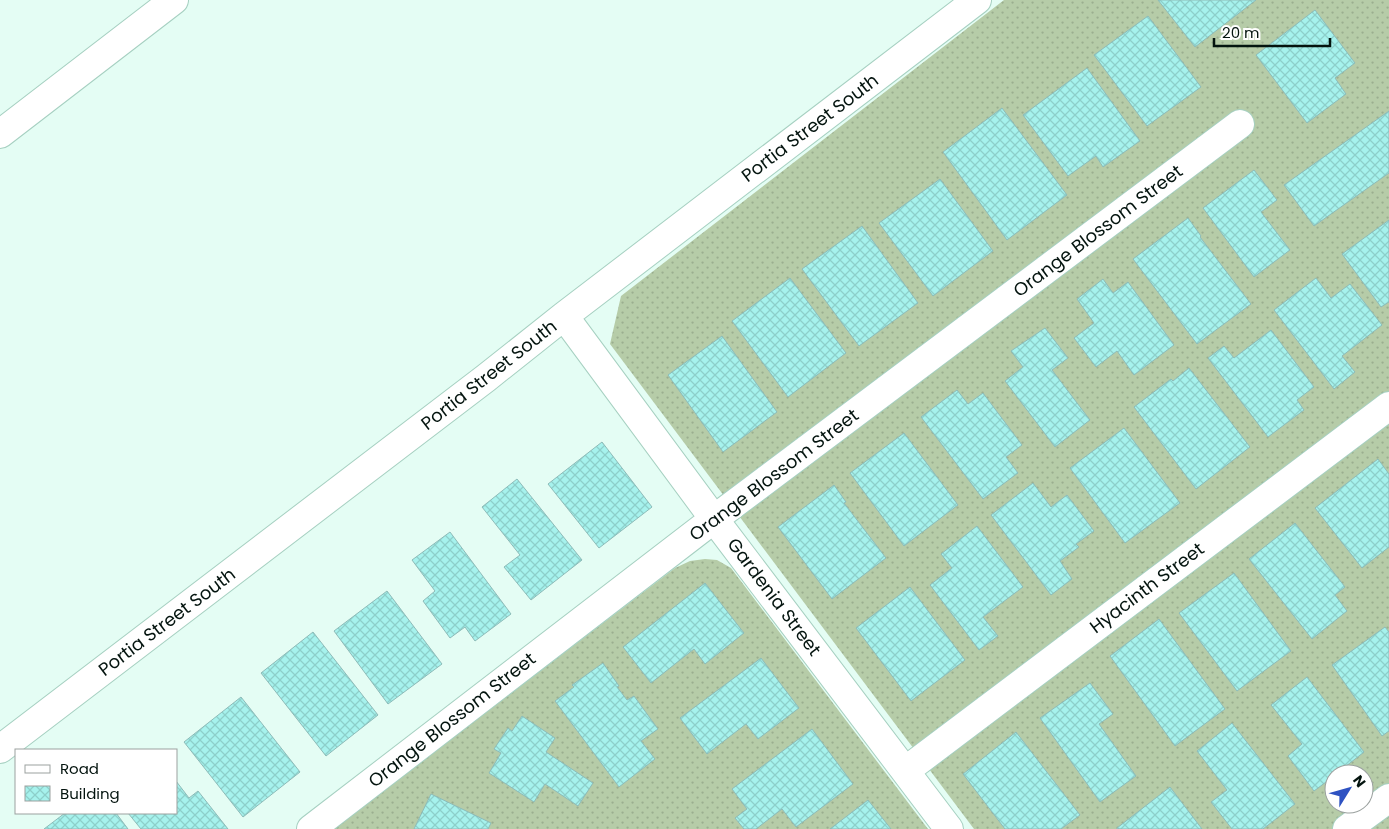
<svg xmlns="http://www.w3.org/2000/svg" width="1389" height="829" viewBox="0 0 1389 829" font-family="Poppins,sans-serif">
  <style>
    .grass { fill: url(#grass-dots); fill-rule: evenodd }
    .building { fill: url(#building-cross-hatch); stroke: #8dbbb8 }
    .lines { fill: none; stroke-linecap: round; stroke-linejoin: round }
    .minor-casing { stroke: #a6d0c1; stroke-width: 30 }
    .minor { stroke: #fff; stroke-width: 28 }
    .labels { text-anchor: middle; stroke-width: 4.5; stroke-linejoin: round; paint-order: stroke }
    .street-label { font-size: 18px; fill: #04140f; stroke: #fff }
  </style>
  <defs>
    <pattern id="grass-dots" width="8" height="8" patternUnits="userSpaceOnUse" patternTransform="scale(1.25)"><rect width="8" height="8" fill="#b6cca8"/><path d="M2 2h.1M6 6h.1" fill="none" stroke="#9bae8f" stroke-width="1.8" stroke-linecap="round"/></pattern>
    <pattern id="building-cross-hatch" width="8" height="8" patternUnits="userSpaceOnUse" patternTransform="scale(1.25)"><rect width="8" height="8" fill="#a6f2ed"/><path d="M0 0l8 8M0 8l8-8" fill="none" stroke="#8dcfca"/></pattern>
  </defs>
  <rect width="100%" height="100%" fill="#e4fdf4"/>
  <path class="grass" d="M 1004,0 L 1389,0 L 1389,829 L 974,829 L 610,344 L 621,296 ZM 1334,774 L 1364,774 L 1364,804 L 1334,804 Z
    M 705,559 L 717,560 L 731,568 L 928,829 L 333,829 L 675,568 L 690,561 Z"/>
  <path class="building" d="M 1158,0 L 1256,0 L 1195,47 Z
    M 1315,10 L 1355,63 L 1335,78 L 1346,94 L 1307,123 L 1256,55 Z
    M 1148,16 L 1201,87 L 1147,126 L 1094,55 Z
    M 1087,68 L 1140,141 L 1103,167 L 1096,156 L 1068,176 L 1023,115 Z
    M 1002,108 L 1067,195 L 1007,240 L 943,152 Z
    M 1389,111 L 1389,173 L 1314,226 L 1284,185 Z
    M 1254,170 L 1277,200 L 1261,212 L 1290,250 L 1254,277 L 1203,208 Z
    M 940,179 L 993,251 L 933,296 L 879,223 Z
    M 1188,218 L 1201,236 L 1200,237 L 1251,304 L 1197,344 L 1133,259 Z
    M 1389,220 L 1389,302 L 1381,307 L 1342,254 Z
    M 862,226 L 918,303 L 859,346 L 802,269 Z
    M 790,278 L 846,353 L 788,397 L 732,321 Z
    M 1316,278 L 1331,298 L 1350,284 L 1382,325 L 1342,356 L 1355,372 L 1334,389 L 1274,310 Z
    M 1103,279 L 1113,293 L 1128,282 L 1174,345 L 1134,375 L 1117,351 L 1096,367 L 1074,338 L 1094,323 L 1077,299 Z
    M 1045,328 L 1068,358 L 1052,370 L 1090,420 L 1055,447 L 1005,381 L 1023,367 L 1011,351 Z
    M 1271,330 L 1314,387 L 1297,400 L 1304,410 L 1268,437 L 1208,358 L 1224,346 L 1234,358 Z
    M 722,336 L 777,412 L 723,452 L 668,375 Z
    M 1189,368 L 1250,447 L 1196,489 L 1134,407 L 1171,379 L 1173,381 Z
    M 957,390 L 968,404 L 983,393 L 1022,445 L 1006,457 L 1018,473 L 983,499 L 921,417 Z
    M 1124,428 L 1180,503 L 1125,543 L 1070,468 Z
    M 904,433 L 958,505 L 904,546 L 850,473 Z
    M 602,442 L 652,507 L 599,548 L 548,484 Z
    M 1378,459 L 1389,474 L 1389,547 L 1362,568 L 1315,508 Z
    M 517,479 L 582,560 L 531,600 L 504,567 L 520,555 L 482,507 Z
    M 1033,483 L 1051,507 L 1067,495 L 1094,531 L 1076,544 L 1079,547 L 1060,561 L 1072,579 L 1051,595 L 991,515 Z
    M 834,485 L 846,502 L 844,503 L 886,558 L 832,599 L 778,527 Z
    M 1295,523 L 1345,587 L 1335,595 L 1347,611 L 1312,639 L 1249,559 Z
    M 977,526 L 1023,587 L 983,617 L 998,636 L 979,650 L 930,585 L 952,568 L 941,554 Z
    M 450,532 L 511,614 L 475,641 L 465,627 L 450,638 L 423,601 L 435,591 L 412,560 Z
    M 1234,573 L 1291,651 L 1237,691 L 1179,613 Z
    M 705,583 L 744,633 L 705,664 L 694,649 L 651,683 L 623,647 Z
    M 910,587 L 965,660 L 911,701 L 856,628 Z
    M 387,591 L 442,664 L 388,704 L 334,631 Z
    M 1159,619 L 1225,709 L 1175,746 L 1110,656 Z
    M 1385,627 L 1389,632 L 1389,731 L 1382,736 L 1332,665 Z
    M 313,632 L 378,715 L 326,756 L 261,673 Z
    M 761,658 L 799,708 L 758,739 L 746,724 L 707,754 L 680,718 Z
    M 603,663 L 619,686 L 617,687 L 627,700 L 634,696 L 658,729 L 641,741 L 655,759 L 619,787 L 555,701 L 574,687 L 572,685 Z
    M 1307,677 L 1364,752 L 1336,774 L 1334,774 L 1334,776 L 1314,791 L 1288,756 L 1302,744 L 1271,705 Z
    M 1090,683 L 1113,714 L 1099,724 L 1136,776 L 1100,802 L 1040,718 Z
    M 241,697 L 300,772 L 243,817 L 184,742 Z
    M 522,716 L 555,738 L 546,752 L 593,783 L 578,806 L 545,784 L 534,802 L 489,773 L 501,753 L 494,749 L 508,728 L 512,731 Z
    M 1232,723 L 1295,804 L 1263,829 L 1232,829 L 1211,802 L 1227,790 L 1197,751 Z
    M 812,729 L 853,784 L 796,827 L 782,809 L 756,829 L 744,829 L 735,818 L 747,809 L 732,789 Z
    M 1016,732 L 1080,815 L 1061,829 L 1005,829 L 963,774 Z
    M 176,781 L 189,798 L 198,791 L 228,829 L 141,829 L 128,813 L 176,813 Z
    M 1170,787 L 1202,829 L 1117,829 L 1117,828 Z
    M 431,794 L 491,823 L 488,829 L 414,829 Z
    M 868,800 L 891,829 L 830,829 Z
    M 65,813 L 116,813 L 128,829 L 44,829 Z"/>
  <g class="lines">
    <defs>
      <path id="minor" d="M 0,134 L 174,0
        M 564,316 L 714,519 L 949,829
        M 0,749 L 486,378 L 564,316 L 977,0
        M 905,771 L 1389,406
        M 311,829 L 714,519 L 1240,124
        M 1347,829 L 1389,798"/>
    </defs>
    <use href="#minor" class="minor-casing"/>
    <use href="#minor" class="minor"/>
  </g>
  <g class="labels">
    <g class="street-label">
      <text transform="translate(810 128) rotate(-37)" y="6">Portia Street South</text>
      <text transform="translate(1098 231) rotate(-37)" y="6">Orange Blossom Street</text>
      <text transform="translate(489 375) rotate(-38)" y="6">Portia Street South</text>
      <text transform="translate(774 475) rotate(-37)" y="6">Orange Blossom Street</text>
      <text transform="translate(1147 588) rotate(-37)" y="6">Hyacinth Street</text>
      <text transform="translate(774 597) rotate(53)" y="6">Gardenia Street</text>
      <text transform="translate(167 622) rotate(-37)" y="6">Portia Street South</text>
      <text transform="translate(452 720) rotate(-38)" y="6">Orange Blossom Street</text>
    </g>
  </g>
  <rect x="15" y="749" width="162" height="65" fill="#ffffff" stroke="#9ba19f"/>
  <rect x="25" y="765" width="25" height="8" fill="#ffffff" stroke="#9ba19f"/>
  <text x="60" y="774" font-size="15" fill="#04140f">Road</text>
  <rect x="25" y="786" width="25" height="15" fill="url(#building-cross-hatch)" stroke="#9ba19f"/>
  <text x="60" y="799" font-size="15" fill="#04140f">Building</text>
  <g transform="translate(1349 789) rotate(53)"><circle r="24" fill="#ffffff" stroke="#9ba19f"/>
  <path d="M0-4L9 19L0 12L-9 19Z" fill="#2e52c2"/>
  <text y="-8" font-size="14" font-weight="bold" text-anchor="middle" fill="#04140f">N</text>
  </g>
  <path d="M1214 38v8h116v-8" fill="none" stroke="#04140f" stroke-width="2.5"/>
  <text x="1222" y="38" font-size="15" fill="#04140f" stroke="#ffffff" stroke-width="4" paint-order="stroke">20 m</text>
</svg>
